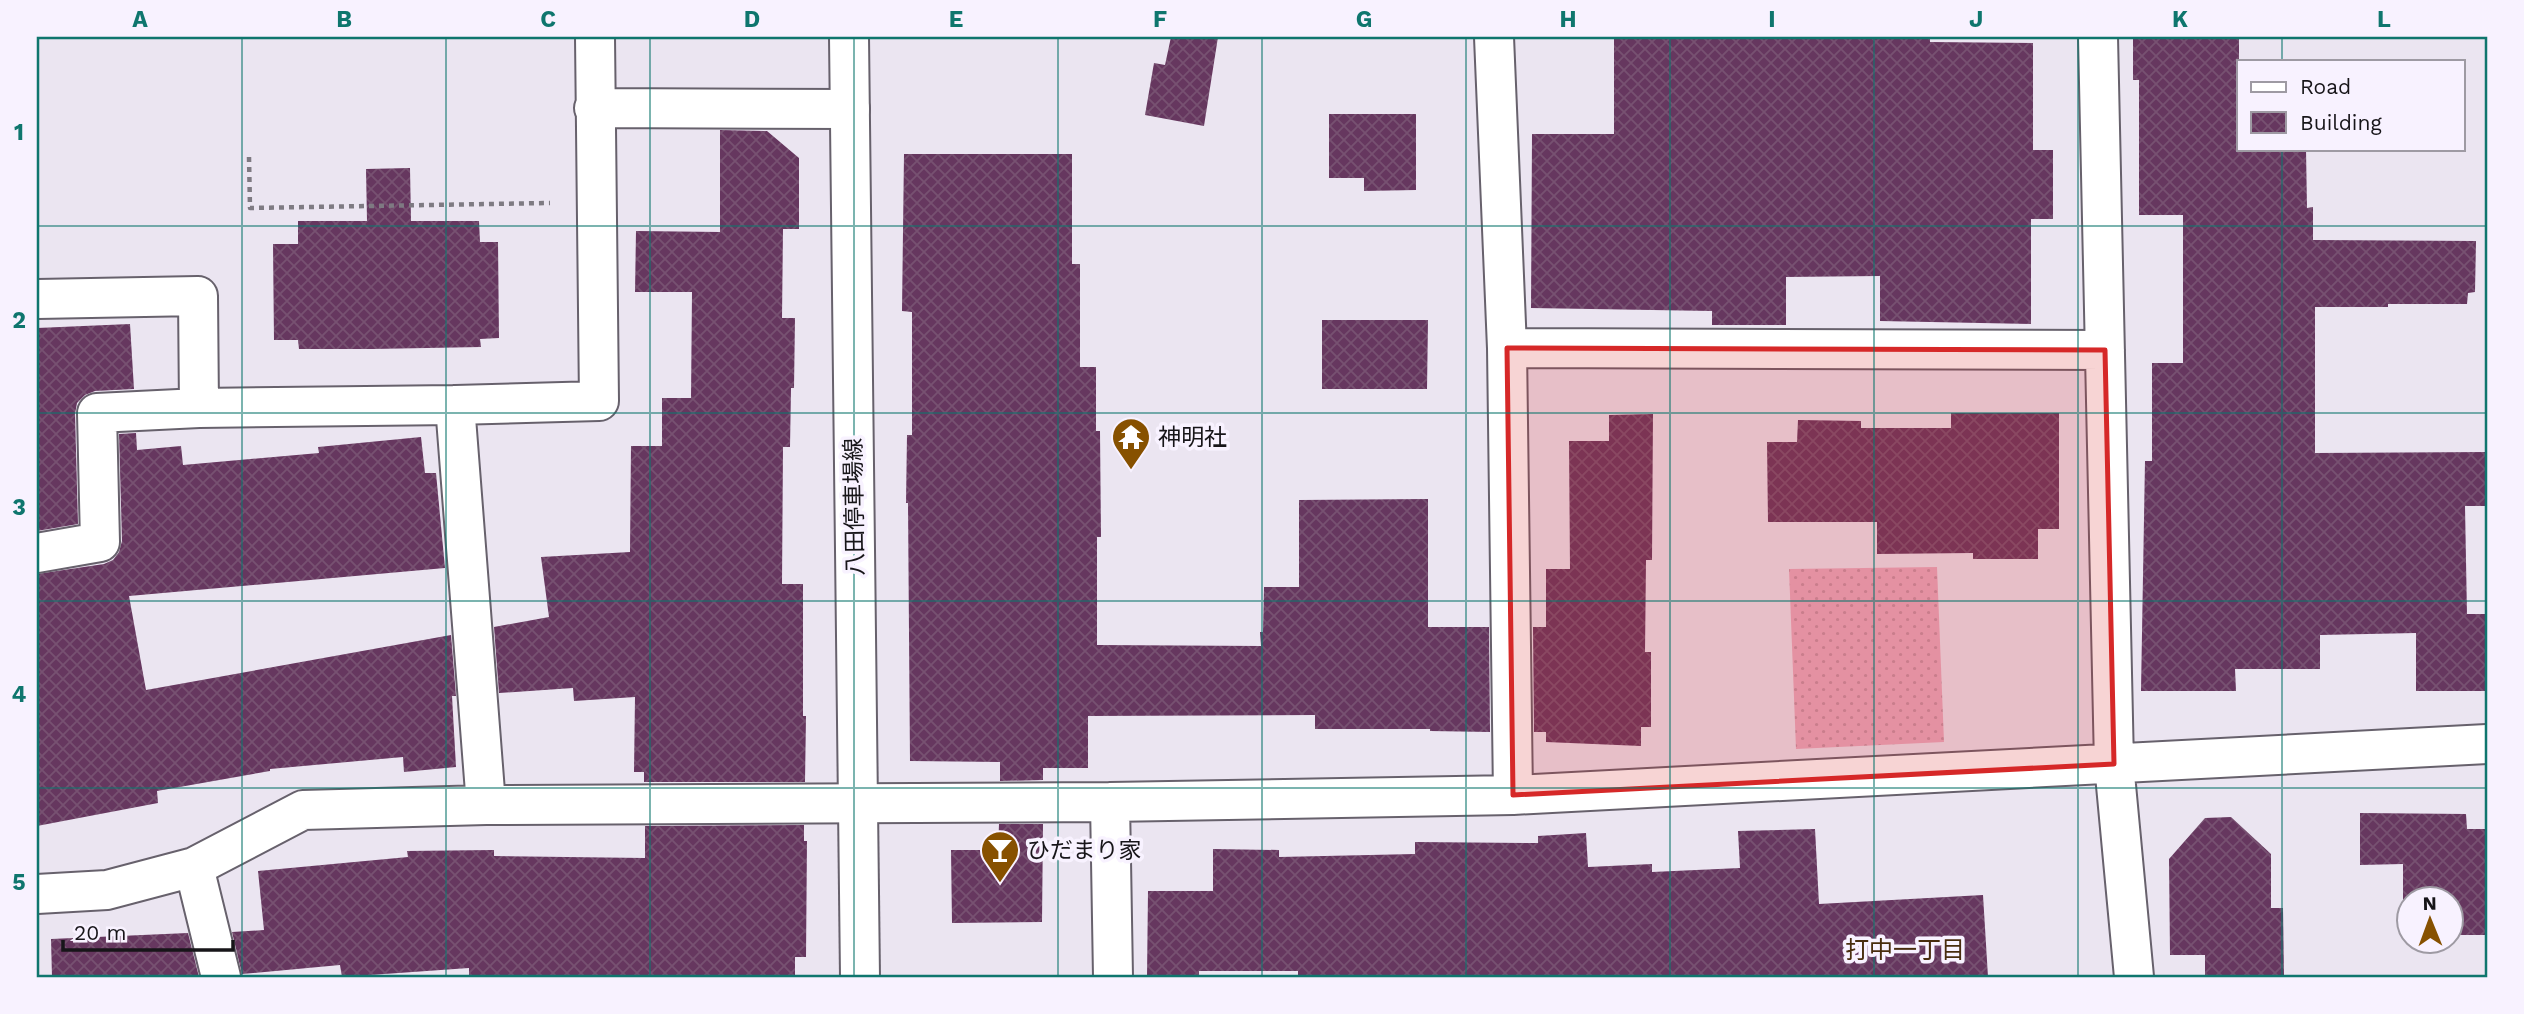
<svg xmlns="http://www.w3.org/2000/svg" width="2524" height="1014" viewBox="0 0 2524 1014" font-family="'Work Sans','Noto Sans JP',sans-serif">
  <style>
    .garden { fill: url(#garden-dots) }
    .building { fill: url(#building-cross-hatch) }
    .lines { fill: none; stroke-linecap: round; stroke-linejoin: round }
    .street-casing { stroke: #67616c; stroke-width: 42 }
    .secondary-casing { stroke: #67616c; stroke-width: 42 }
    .path { stroke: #7e7a82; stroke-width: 4.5; stroke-dasharray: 5 5; stroke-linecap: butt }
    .street { stroke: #fff; stroke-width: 38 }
    .secondary { stroke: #fff; stroke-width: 38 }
    .marked { fill: #d62828; fill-opacity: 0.2; stroke: #d62828; stroke-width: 5; stroke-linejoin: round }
    .grid { fill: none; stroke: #0f766e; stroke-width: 2; stroke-opacity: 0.55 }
    .labels { text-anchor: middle; stroke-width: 7; stroke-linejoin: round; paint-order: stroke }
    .poi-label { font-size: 23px; fill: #171519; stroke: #f8f2ff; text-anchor: start }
    .street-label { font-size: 23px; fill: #171519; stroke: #f8f2ff }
    .neighbourhood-label { font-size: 24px; fill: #482d0e; stroke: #f8f2ff }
    .neatline { fill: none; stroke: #0f766e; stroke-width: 2.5 }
    .grid-label { font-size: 23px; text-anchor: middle; font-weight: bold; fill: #0f766e }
  </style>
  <defs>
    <pattern id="garden-dots" width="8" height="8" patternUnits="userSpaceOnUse" patternTransform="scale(1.75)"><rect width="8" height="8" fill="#e8acc1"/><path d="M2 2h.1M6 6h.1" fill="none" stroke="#c693a5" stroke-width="1.8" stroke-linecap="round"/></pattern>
    <pattern id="building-cross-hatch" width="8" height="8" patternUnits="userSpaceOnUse" patternTransform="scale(1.75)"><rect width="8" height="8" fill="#66375f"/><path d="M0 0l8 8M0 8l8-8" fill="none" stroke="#775171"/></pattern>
  </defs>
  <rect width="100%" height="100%" fill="#ebe5f1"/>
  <path class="garden" d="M 1937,567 L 1944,742 L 1796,749 L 1789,569 Z"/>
  <path class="building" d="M 1171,37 L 1218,37 L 1204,126 L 1145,115 L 1154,63 L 1165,65 Z
    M 1614,37 L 1930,37 L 1930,42 L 2033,43 L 2033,150 L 2053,150 L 2053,219 L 2031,219 L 2031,324 L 1880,321 L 1880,276 L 1786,277 L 1786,325 L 1712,325 L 1712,311 L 1531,308 L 1532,134 L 1614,134 Z
    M 2133,37 L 2239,37 L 2239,149 L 2306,149 L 2307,208 L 2313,207 L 2313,240 L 2476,241 L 2475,292 L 2468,293 L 2467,304 L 2388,304 L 2388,307 L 2315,307 L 2315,453 L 2487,452 L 2487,506 L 2465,506 L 2467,614 L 2487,614 L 2487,691 L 2416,691 L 2416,633 L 2320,635 L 2320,669 L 2235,669 L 2236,691 L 2141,691 L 2145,461 L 2152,461 L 2152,363 L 2183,363 L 2183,215 L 2139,215 L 2139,80 L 2133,80 Z
    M 1329,114 L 1416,114 L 1416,190 L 1364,191 L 1364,178 L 1329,178 Z
    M 720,130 L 767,131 L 799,158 L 799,229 L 783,229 L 782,318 L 795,318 L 794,388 L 791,388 L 790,447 L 783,447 L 782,584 L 803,584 L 803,716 L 806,716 L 805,782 L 644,782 L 644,772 L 634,772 L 635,697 L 574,701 L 573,688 L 499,693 L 494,627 L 549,617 L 541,557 L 630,552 L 631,446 L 662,446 L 662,398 L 691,398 L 692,292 L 635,292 L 636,231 L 720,232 Z
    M 904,154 L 1072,154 L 1072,264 L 1080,264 L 1080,367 L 1096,367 L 1096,431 L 1100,431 L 1101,537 L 1097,537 L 1097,645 L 1261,646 L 1260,632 L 1263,632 L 1264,587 L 1299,587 L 1299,500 L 1428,499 L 1428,627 L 1489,627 L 1490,732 L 1430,731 L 1430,729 L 1315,729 L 1315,715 L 1088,716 L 1088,768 L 1043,768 L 1043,780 L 1000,781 L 1000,762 L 910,761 L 908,503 L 906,503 L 907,435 L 912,435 L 912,312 L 902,311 Z
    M 410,168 L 411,221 L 479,221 L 480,242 L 498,242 L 499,338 L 480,339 L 481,347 L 373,349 L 299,349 L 298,340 L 274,340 L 273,244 L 298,244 L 298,221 L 367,221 L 366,169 Z
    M 1322,320 L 1428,320 L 1427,389 L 1322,389 Z
    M 130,324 L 134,389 L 95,391 L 85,395 L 77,403 L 75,414 L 78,524 L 37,531 L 37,328 Z
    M 1951,413 L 2059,413 L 2059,529 L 2038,529 L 2038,559 L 1973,559 L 1973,553 L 1877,554 L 1877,522 L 1768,522 L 1767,442 L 1797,442 L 1798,420 L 1861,421 L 1861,428 L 1951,428 Z
    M 1653,414 L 1652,560 L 1646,560 L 1645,652 L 1651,652 L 1651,727 L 1641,727 L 1641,746 L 1546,742 L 1546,732 L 1534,732 L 1533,627 L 1546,627 L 1546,569 L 1570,569 L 1569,441 L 1609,441 L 1609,415 Z
    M 136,433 L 137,450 L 181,446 L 183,465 L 319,453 L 318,447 L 421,437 L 425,473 L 436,473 L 445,568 L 129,596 L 146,690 L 451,635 L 456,696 L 452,696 L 456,767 L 404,772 L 403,757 L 270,769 L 270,771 L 157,791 L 158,803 L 37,826 L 37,574 L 104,564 L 113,560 L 119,552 L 122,541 L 119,434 Z
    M 2360,813 L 2466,814 L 2467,829 L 2487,829 L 2487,935 L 2451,935 L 2451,899 L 2409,899 L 2409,935 L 2403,935 L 2403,864 L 2360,865 Z
    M 2231,817 L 2271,854 L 2271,908 L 2283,908 L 2284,977 L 2205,977 L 2205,955 L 2170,955 L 2169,859 L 2205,818 Z
    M 999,824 L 1043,824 L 1042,922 L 952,923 L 951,850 L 998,850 Z
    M 804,825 L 804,841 L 807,841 L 806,957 L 795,957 L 795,977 L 469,977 L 469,968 L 342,977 L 340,965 L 242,974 L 232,932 L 264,930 L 258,871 L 408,857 L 407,851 L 494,850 L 494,856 L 645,858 L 645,826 Z
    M 1815,829 L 1819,904 L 1983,895 L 1988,977 L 1298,977 L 1298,971 L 1199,971 L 1199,977 L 1147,977 L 1148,891 L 1213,891 L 1213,849 L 1279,850 L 1279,857 L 1415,854 L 1415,842 L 1538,843 L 1538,836 L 1586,833 L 1588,867 L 1652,864 L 1652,872 L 1740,868 L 1738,831 Z
    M 188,933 L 199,977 L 52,977 L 51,939 Z"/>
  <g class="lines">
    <defs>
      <path id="street" d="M 1494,37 L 1507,348 L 1513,795
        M 2098,37 L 2114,764 L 2134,977
        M 594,108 L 850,109
        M 37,299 L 198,296 L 199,408 L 455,405 L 599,401 L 595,37
        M 1507,348 L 2105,350
        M 455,405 L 486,805
        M 37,553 L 100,542 L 97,413 L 199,408
        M 1110,802 L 1113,977
        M 194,867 L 221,977
        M 37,894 L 107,890 L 194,867 L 303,810 L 486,805 L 1110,802 L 1513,795 L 2487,744"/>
      <path id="secondary" d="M 849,37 L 860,977"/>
    </defs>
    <use href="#street" class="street-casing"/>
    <use href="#secondary" class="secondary-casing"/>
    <path class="path" d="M 249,157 L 250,208 L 550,203"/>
    <use href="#street" class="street"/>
    <use href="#secondary" class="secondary"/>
  </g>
  <path class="marked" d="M 1507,348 L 2105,350 L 2114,764 L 1513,795 Z"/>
  <path class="grid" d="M 242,37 L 242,977M 446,37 L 446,977M 650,37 L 650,977M 854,37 L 854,977M 1058,37 L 1058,977M 1262,37 L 1262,977M 1466,37 L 1466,977M 1670,37 L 1670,977M 1874,37 L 1874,977M 2078,37 L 2078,977M 2282,37 L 2282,61M 2282,149 L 2282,977M 37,226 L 2487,226M 37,413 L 2487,413M 37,601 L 2487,601M 37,788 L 2487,788"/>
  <defs>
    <symbol id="temple-pin" viewBox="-11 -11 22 30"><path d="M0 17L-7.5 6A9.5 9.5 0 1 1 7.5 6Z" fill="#875100" stroke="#f8f2ff"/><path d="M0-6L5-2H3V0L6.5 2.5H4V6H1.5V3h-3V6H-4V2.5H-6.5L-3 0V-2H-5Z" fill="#fff"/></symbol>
    <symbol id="bar-pin" viewBox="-11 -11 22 30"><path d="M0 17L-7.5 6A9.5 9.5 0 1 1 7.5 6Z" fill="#875100" stroke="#f8f2ff"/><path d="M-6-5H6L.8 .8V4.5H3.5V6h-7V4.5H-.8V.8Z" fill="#fff"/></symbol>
  </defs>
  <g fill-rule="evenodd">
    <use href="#temple-pin" x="1109" y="415" width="44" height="60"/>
    <use href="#bar-pin" x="978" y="828" width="44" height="60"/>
  </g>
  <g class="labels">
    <g class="poi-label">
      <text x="1158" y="445">神明社</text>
      <text x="1027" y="858">ひだまり家</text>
    </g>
    <g class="street-label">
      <text transform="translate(854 507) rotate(-91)" y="8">八田停車場線</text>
    </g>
    <g class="neighbourhood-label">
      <text x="1905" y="958">打中一丁目</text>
    </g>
  </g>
  <rect width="2524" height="1014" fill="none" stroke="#f8f2ff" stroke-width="77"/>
  <rect x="2237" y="60" width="228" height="91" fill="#f8f2ff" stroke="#9e9aa3" stroke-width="2"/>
  <rect x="2251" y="82" width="35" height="10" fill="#ffffff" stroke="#9e9aa3" stroke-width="2"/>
  <text x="2300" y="94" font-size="21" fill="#171519">Road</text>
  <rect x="2251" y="112" width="35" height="21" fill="url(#building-cross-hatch)" stroke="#9e9aa3" stroke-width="2"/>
  <text x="2300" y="130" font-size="21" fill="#171519">Building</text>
  <g transform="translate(2430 920) rotate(359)"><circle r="33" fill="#f8f2ff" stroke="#9e9aa3" stroke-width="2"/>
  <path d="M0-5L12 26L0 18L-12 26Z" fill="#875100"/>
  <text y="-10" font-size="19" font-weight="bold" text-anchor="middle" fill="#171519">N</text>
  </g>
  <path d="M63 940v10h170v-10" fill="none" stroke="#171519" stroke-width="3.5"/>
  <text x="74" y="940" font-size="21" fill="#171519" stroke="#f8f2ff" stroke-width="5" paint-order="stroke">20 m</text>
  <rect x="38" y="38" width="2448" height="938" class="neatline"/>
  <g class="grid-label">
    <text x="140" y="27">A</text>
    <text x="344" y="27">B</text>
    <text x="548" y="27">C</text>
    <text x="752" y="27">D</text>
    <text x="956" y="27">E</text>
    <text x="1160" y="27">F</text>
    <text x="1364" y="27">G</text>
    <text x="1568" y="27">H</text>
    <text x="1772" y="27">I</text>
    <text x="1976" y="27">J</text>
    <text x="2180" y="27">K</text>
    <text x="2384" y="27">L</text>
    <text x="19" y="140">1</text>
    <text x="19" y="328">2</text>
    <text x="19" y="515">3</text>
    <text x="19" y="702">4</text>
    <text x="19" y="890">5</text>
  </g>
</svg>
